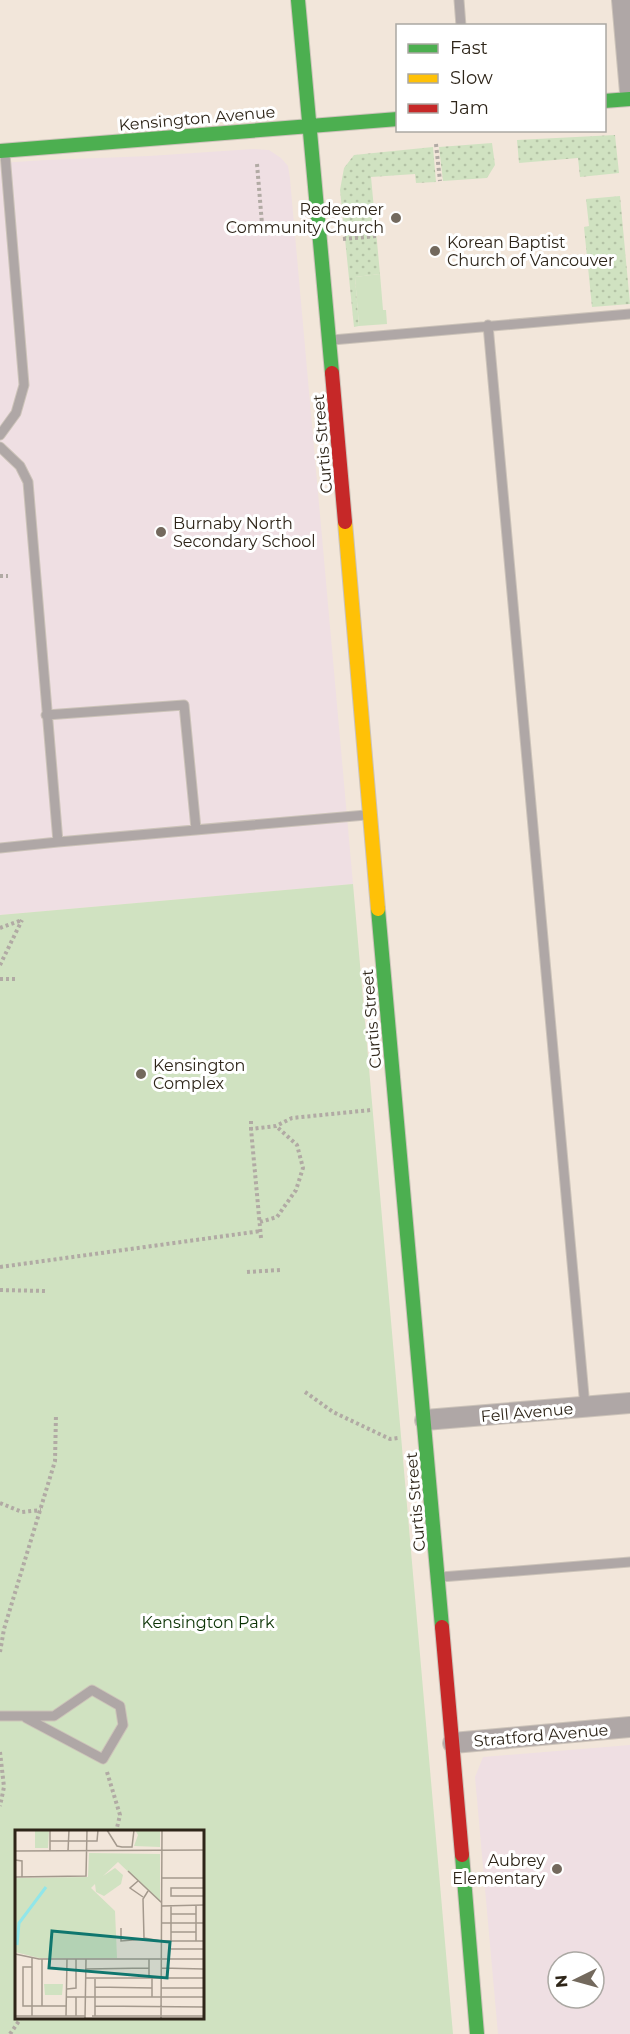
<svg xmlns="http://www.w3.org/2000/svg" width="630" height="2034" viewBox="0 0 630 2034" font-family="Montserrat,sans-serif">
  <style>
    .education { fill: #efdfe3; fill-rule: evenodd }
    .grass { fill: url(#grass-dots) }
    .park { fill: #d0e2c1; fill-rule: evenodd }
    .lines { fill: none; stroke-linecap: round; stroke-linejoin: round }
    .lane-casing { stroke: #ccc3b9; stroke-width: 11 }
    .street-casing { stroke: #ccc3b9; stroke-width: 22 }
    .fast-casing { stroke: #ccc3b9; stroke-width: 16 }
    .slow-casing { stroke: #ccc3b9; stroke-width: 16 }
    .jam-casing { stroke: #ccc3b9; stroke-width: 16 }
    .path { stroke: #b1aaa4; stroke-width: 4; stroke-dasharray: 3 3; stroke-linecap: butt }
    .lane { stroke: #afa7a6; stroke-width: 9 }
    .street { stroke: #afa7a6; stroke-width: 20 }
    .fast { stroke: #4caf50; stroke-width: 14 }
    .slow { stroke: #ffc107; stroke-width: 14 }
    .jam { stroke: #c62828; stroke-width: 14 }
    .poi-dot { fill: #73695d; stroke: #fff; stroke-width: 2 }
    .labels { text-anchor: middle; stroke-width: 6; stroke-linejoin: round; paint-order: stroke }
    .street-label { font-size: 16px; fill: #2e2519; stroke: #fff }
    .poi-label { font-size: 16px; fill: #2e2519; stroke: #fff; text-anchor: start }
    .park-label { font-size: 16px; fill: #0b3305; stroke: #fff }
    .inset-river { fill: none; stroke: #91e6e9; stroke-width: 3 }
    .inset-road { fill: none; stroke: #a4998d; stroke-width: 1.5 }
    .view { fill: #0f766e; fill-opacity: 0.15; stroke: #0f766e; stroke-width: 3 }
    .inset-edge { fill: none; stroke: #2e2519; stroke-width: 3 }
  </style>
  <defs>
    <pattern id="grass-dots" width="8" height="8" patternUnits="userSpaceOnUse" patternTransform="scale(1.5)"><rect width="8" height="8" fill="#d0e2c1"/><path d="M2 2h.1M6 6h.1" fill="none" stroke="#b3c2a5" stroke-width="1.8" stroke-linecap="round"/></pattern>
  </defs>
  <rect width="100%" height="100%" fill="#f2e6da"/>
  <path class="education" d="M 253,149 L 269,150 L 281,158 L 288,166 L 290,179 L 353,884 L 0,915 L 0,163 L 46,160 L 149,156 Z
    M 630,1745 L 630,2034 L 498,2034 L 475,1777 L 483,1757 ZM 558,1962 L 594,1962 L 594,1998 L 558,1998 Z"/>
  <path class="grass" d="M 615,135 L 619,173 L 580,177 L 578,158 L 519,163 L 517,140 Z
    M 492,143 L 495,165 L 487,178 L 443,181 L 439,147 Z
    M 433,147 L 436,182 L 416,183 L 415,174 L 371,177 L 380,274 L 355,277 L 359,326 L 354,327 L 340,190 L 344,168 L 354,155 Z
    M 620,196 L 630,304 L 592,307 L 584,227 L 589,226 L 586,199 Z"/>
  <path class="park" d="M 380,274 L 383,310 L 386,310 L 387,324 L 359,326 L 355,277 Z
    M 353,884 L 453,2034 L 0,2034 L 0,915 ZM 16,1832 L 202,1832 L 202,2018 L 16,2018 Z"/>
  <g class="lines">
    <defs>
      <path id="lane" d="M 459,0 L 461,26
        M 488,325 L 585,1407
        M 332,340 L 630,314
        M 0,435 L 16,413 L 24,385 L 5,154
        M 0,447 L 20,466 L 28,482 L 58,842 L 0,848
        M 46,715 L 184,705 L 196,829
        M 58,842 L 366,815
        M 441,1577 L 630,1562
        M 0,1716 L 54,1716 L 92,1690 L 120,1706 L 123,1725 L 103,1759 L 26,1718"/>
      <path id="street" d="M 622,0 L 630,92
        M 425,1420 L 630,1403
        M 453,1743 L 630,1727"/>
      <path id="fast" d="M 298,0 L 332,373
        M 604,101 L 630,99
        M 0,151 L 398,119
        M 378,909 L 442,1627
        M 462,1855 L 477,2034"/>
      <path id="slow" d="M 345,522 L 378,909"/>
      <path id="jam" d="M 332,373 L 345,522
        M 442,1627 L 462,1855"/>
    </defs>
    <use href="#lane" class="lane-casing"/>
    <use href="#street" class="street-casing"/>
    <use href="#fast" class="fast-casing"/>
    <use href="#slow" class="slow-casing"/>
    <use href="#jam" class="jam-casing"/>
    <path class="path" d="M 436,144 L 440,181
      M 257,164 L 262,224
      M 343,239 L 377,236
      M 0,576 L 8,576
      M 0,928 L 22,920
      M 0,965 L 22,920
      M 0,979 L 18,979
      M 251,1121 L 251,1129
      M 260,1222 L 277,1217 L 296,1190 L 303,1168 L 297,1145 L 276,1126
      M 261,1238 L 251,1129 L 276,1126 L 292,1118 L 371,1110
      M 0,1267 L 261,1231
      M 247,1272 L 280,1270
      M 0,1290 L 45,1291
      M 305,1392 L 333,1412 L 390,1439 L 398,1438
      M 0,1503 L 22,1512 L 41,1510
      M 0,1652 L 4,1629 L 55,1461 L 56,1414
      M 0,1752 L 4,1787 L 0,1806
      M 107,1772 L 120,1815 L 116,1832
      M 10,2034 L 21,2018"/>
    <use href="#lane" class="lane"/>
    <use href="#street" class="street"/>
    <use href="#fast" class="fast"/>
    <use href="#slow" class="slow"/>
    <use href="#jam" class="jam"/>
  </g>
  <g class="poi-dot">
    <circle cx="396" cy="218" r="6"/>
    <circle cx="435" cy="251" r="6"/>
    <circle cx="161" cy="532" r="6"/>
    <circle cx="141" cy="1074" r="6"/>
    <circle cx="557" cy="1869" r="6"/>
  </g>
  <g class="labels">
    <g class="street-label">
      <text transform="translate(197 118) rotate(-5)" y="6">Kensington Avenue</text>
      <text transform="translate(322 444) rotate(-95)" y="6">Curtis Street</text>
      <text transform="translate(371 1019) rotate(-95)" y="6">Curtis Street</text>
      <text transform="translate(527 1412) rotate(-5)" y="6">Fell Avenue</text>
      <text transform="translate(415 1502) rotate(-95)" y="6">Curtis Street</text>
      <text transform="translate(541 1735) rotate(-5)" y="6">Stratford Avenue</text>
    </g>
    <g class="poi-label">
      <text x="384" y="215" text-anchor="end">Redeemer<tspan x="384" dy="18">Community Church</tspan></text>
      <text x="447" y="248">Korean Baptist<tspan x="447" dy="18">Church of Vancouver</tspan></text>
      <text x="173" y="529">Burnaby North<tspan x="173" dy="18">Secondary School</tspan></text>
      <text x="153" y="1071">Kensington<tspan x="153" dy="18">Complex</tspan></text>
      <text x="545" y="1866" text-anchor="end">Aubrey<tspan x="545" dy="18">Elementary</tspan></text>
    </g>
    <g class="park-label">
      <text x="208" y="1628">Kensington Park</text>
    </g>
  </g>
  <g transform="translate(15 1830)">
    <rect width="189" height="189" fill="#f2e6da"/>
    <path d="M 120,0 L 145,0 L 145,17 L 119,16 L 123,5 Z" fill="#d0e2c1"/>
    <path d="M 20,0 L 34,0 L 33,18 L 20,18 ZM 74,23 L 145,24 L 145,72 L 103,32 L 88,46 L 100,38 L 108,45 L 106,54 L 89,66 L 81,62 L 80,54 L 76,58 L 100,81 L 102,128 L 24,128 L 0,122 L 0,48 L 73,47 ZM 48,154 L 47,165 L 30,165 L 29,154 Z" fill="#d0e2c1"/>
    <path class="inset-river" d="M 2,115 L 4,93 L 31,57"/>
    <path class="inset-road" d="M 92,0 L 102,16 L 107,17 L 117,17 L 119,0M 35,11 L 82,11 L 83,0M 0,21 L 189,20M 35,21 L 35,0M 53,21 L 54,0M 0,30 L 7,31 L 7,47M 113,41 L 147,73M 0,47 L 71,46 L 72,0M 147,48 L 189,48M 123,51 L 115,58 L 128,67M 189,58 L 156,58 L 156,66 L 189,66M 133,61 L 128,69 L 129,108 L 146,111M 156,75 L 156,111M 147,76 L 189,75M 156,84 L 181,84M 147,93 L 189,93M 106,98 L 106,111 L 130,109M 156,102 L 181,102M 147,111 L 189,111M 181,111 L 181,75M 156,119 L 189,119M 0,124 L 24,129 L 189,129M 27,129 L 27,176M 17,137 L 8,137 L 8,176 L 51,176M 146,138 L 189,139M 70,139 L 134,138M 71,148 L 189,148M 134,148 L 134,129M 137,148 L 137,167M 80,157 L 137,158M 146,158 L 189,158M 52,159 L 61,158 L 61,129M 51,167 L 189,167M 61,167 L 61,186M 80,176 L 189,177M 0,186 L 70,186M 17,186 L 17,128M 51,186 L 52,129M 77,186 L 189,186M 80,186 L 80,149M 70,189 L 71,129M 146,189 L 147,0"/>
    <path class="view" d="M 37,101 L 155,112 L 152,148 L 34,138 Z"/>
    <rect width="189" height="189" class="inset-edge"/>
  </g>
  <rect x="396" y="24" width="210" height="108" fill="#ffffff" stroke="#aba8a3" stroke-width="1.5"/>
  <rect x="408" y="44" width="30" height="9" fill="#4caf50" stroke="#aba8a3" stroke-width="1.5"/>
  <text x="450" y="54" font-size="18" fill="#2e2519">Fast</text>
  <rect x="408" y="74" width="30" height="9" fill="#ffc107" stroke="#aba8a3" stroke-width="1.5"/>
  <text x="450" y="84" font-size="18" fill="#2e2519">Slow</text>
  <rect x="408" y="104" width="30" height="9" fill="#c62828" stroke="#aba8a3" stroke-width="1.5"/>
  <text x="450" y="114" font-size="18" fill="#2e2519">Jam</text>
  <g transform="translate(576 1980) rotate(265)"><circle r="28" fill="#ffffff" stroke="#aba8a3" stroke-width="1.5"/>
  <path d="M0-4.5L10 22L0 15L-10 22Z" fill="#73695d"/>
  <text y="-9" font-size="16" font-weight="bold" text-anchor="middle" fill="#2e2519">N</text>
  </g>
</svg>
